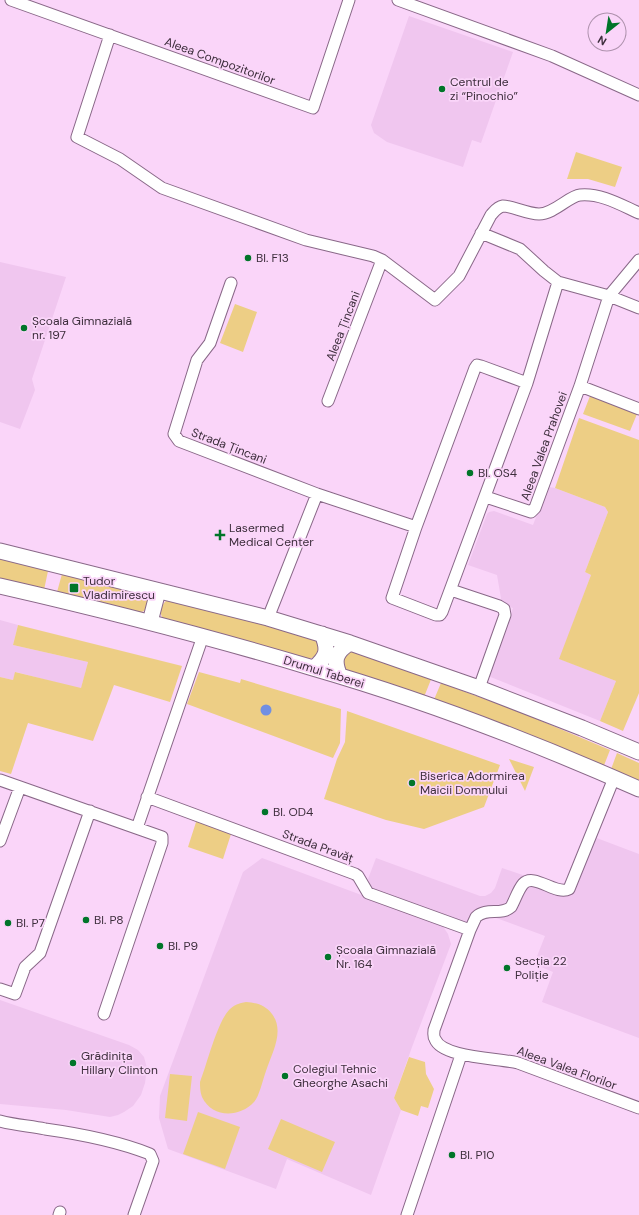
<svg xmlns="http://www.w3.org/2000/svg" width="639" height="1215" viewBox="0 0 639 1215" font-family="'DM Sans',sans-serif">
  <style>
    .built { fill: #f0c6ef }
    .green { fill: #edce85 }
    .water { fill: #708fe3 }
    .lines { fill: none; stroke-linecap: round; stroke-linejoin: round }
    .street-casing { stroke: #896888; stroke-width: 13 }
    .secondary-casing { stroke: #896888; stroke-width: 17 }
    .street { stroke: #fff; stroke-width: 11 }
    .secondary { stroke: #fff; stroke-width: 15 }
    .poi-dot { fill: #007529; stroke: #fad5f9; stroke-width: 1.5 }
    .labels { text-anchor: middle; stroke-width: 3.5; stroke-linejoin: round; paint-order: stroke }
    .street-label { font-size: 12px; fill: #3d2e3c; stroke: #fad5f9 }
    .poi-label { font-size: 12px; fill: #3d2e3c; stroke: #fad5f9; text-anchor: start }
  </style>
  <rect width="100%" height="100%" fill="#fad5f9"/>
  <path class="built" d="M 409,16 L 513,52 L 481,143 L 472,140 L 463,167 L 387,142 L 374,133 L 371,125 Z
    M 0,262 L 66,277 L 32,379 L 35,390 L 20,429 L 0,422 Z
    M 549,487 L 555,488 L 605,507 L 608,512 L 585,572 L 591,575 L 560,659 L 616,681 L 600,721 L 488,676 L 513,608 L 502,604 L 497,575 L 468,565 L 487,514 L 489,512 L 494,511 L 533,525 L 546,491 Z
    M 0,620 L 18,625 L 13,645 L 88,662 L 81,689 L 16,672 L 13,680 L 0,677 Z
    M 586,834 L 639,854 L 639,1038 L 542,1002 L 553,972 L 534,964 L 545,936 L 488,915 L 481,918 L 477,928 L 372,890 L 368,879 L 376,858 L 480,896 L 485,896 L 491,893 L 495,888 L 502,868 L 561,888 L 565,888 Z
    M 262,858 L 442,925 L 448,934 L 451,944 L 412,1047 L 394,1098 L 401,1110 L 371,1195 L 287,1159 L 276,1189 L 168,1149 L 159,1118 L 160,1096 L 243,872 Z
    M 0,1000 L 129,1045 L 138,1050 L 144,1057 L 147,1068 L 145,1083 L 141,1095 L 133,1106 L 124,1112 L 118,1115 L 110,1117 L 66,1110 L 0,1104 Z"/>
  <path class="green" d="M 576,152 L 622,167 L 615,187 L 588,179 L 567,179 Z
    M 235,304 L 257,312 L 243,352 L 220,343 Z
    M 590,396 L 637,414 L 630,431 L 583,414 Z
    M 579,418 L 639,440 L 639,693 L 623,731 L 600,721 L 616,681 L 559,659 L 591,575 L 585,572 L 608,512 L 605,507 L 555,488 Z
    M 0,559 L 48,571 L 44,590 L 0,579 Z
    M 62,574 L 143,594 L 147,600 L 148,606 L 144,611 L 139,613 L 57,592 Z
    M 167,600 L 173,600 L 315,638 L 320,645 L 318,656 L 308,659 L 163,619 C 159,612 160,606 167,600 Z
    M 18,625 L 182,666 L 170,702 L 114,685 L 93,741 L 28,723 L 11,774 L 0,771 L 0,677 L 13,680 L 15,672 L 81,688 L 88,662 L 13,645 Z
    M 350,651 L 356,651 L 432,677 L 424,697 L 347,671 L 343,668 L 342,659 Z
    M 199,672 L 240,683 L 241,679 L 341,709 L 340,743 L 333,758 L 187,704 Z
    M 441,683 L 520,712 L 610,750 L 603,768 L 433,702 Z
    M 347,711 L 500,765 L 484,807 L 424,829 L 386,820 L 324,799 L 337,759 L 345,742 Z
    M 617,753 L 639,763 L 639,784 L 610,772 Z
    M 509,759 L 534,767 L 525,791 Z
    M 197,819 L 232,831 L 223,859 L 188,847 Z
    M 246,1002 C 257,1003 265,1005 272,1014 C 285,1031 272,1053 266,1071 C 263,1079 259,1097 254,1102 C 239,1118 212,1118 202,1097 C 200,1092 200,1087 200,1082 C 207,1064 217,1023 229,1010 C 234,1005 239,1003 246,1002 Z
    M 409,1057 L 425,1062 L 426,1074 L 434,1089 L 428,1108 L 421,1106 L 418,1116 L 401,1110 L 394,1098 Z
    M 170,1074 L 192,1076 L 187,1121 L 165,1118 Z
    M 198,1112 L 240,1127 L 225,1169 L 183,1154 Z
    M 281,1119 L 335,1142 L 322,1172 L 268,1149 Z"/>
  <path class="water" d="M260.5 710a5.5 5.5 0 1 1 11 0a5.5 5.5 0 1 1-11 0Z"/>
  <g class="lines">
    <defs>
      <path id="street" d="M 11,0 L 313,108 L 349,0
        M 398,0 L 552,56 L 639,95
        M 110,35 L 77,137 L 120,159 L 162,188 L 306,240 L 373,256 L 382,260 L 435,300 L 459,276 L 491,215 C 494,212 497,207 503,206 C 512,206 527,214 539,214 C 554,214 569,196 580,195 C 601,193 621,205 639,213
        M 481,233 L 520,249 L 544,271 L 558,282 L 609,296 L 639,308
        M 231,283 L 210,343 L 197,360 L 174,434 L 179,441 L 317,494 L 416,527
        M 527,383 L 481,366 L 477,365 L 475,368 L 416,527 L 392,598 L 436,615 L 440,615 L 442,612 L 527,383 L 558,282
        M 580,386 L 639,409
        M 328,401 L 382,260
        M 486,497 L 531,512 L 535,508 L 580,386 L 609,296 L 639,260
        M 451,590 L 499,606 L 504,609 L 505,615 L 479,688
        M 268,618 L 317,494
        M 614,778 L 569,889 C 556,896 534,872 523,884 C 518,890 515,900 511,907 C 501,916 487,907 476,917 L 470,930 L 434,1030 C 434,1033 433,1036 435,1039 C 442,1058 499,1058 518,1063 L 639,1108
        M 0,780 L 162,837 L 162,843 L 104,1014
        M 147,797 L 355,874 L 358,876 L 368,893 L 470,930
        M 137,828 L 203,636
        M 0,841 L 20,787
        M 0,989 L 15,994 L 25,967 L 40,953 L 90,811
        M 0,1121 C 15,1125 30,1126 45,1129 C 81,1134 117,1141 150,1154 L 153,1161 L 134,1215
        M 59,1215 L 60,1212
        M 407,1215 L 461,1055"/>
      <path id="secondary" d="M 0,551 L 268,618 L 350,643 L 479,688 L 582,728 L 639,752
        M 0,586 C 105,610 210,637 313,668 C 424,700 533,742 639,789
        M 150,622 L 158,591
        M 314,668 C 327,657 329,650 322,634
        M 340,676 C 333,661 335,652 350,643"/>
    </defs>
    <use href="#street" class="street-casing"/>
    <use href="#secondary" class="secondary-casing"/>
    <use href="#street" class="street"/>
    <use href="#secondary" class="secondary"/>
  </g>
  <g class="poi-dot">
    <circle cx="442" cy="89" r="4"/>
    <circle cx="248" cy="258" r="4"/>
    <circle cx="24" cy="328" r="4"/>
    <circle cx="470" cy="473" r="4"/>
    <path d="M218 529h4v4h4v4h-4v4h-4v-4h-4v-4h4z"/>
    <rect x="69" y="583" width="10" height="10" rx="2"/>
    <circle cx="412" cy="783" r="4"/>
    <circle cx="265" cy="812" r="4"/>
    <circle cx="86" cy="920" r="4"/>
    <circle cx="8" cy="923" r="4"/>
    <circle cx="160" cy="946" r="4"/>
    <circle cx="328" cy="957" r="4"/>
    <circle cx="507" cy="968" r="4"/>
    <circle cx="73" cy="1063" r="4"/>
    <circle cx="285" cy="1076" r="4"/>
    <circle cx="452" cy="1155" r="4"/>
  </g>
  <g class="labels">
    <g class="street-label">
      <text transform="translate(220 61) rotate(20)" y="4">Aleea Compozitorilor</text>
      <text transform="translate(343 326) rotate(-69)" y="4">Aleea Țincani</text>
      <text transform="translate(229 446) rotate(21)" y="4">Strada Țincani</text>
      <text transform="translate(544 446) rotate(-70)" y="4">Aleea Valea Prahovei</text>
      <text transform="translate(324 672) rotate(17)" y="4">Drumul Taberei</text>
      <text transform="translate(318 846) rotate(20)" y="4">Strada Pravăț</text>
      <text transform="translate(567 1068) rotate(20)" y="4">Aleea Valea Florilor</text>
    </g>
    <g class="poi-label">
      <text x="450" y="86">Centrul de<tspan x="450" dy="14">zi “Pinochio”</tspan></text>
      <text x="256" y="262">Bl. F13</text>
      <text x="32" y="325">Școala Gimnazială<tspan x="32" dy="14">nr. 197</tspan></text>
      <text x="478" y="477">Bl. OS4</text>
      <text x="229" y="532">Lasermed<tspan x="229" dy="14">Medical Center</tspan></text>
      <text x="83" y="585">Tudor<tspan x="83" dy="14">Vladimirescu</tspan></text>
      <text x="420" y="780">Biserica Adormirea<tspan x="420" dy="14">Maicii Domnului</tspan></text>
      <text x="273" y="816">Bl. OD4</text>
      <text x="94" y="924">Bl. P8</text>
      <text x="16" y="927">Bl. P7</text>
      <text x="168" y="950">Bl. P9</text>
      <text x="336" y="954">Școala Gimnazială<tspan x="336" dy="14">Nr. 164</tspan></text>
      <text x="515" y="965">Secția 22<tspan x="515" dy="14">Poliție</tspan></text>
      <text x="81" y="1060">Grădinița<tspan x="81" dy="14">Hillary Clinton</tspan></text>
      <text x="293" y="1073">Colegiul Tehnic<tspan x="293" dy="14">Gheorghe Asachi</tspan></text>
      <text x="460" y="1159">Bl. P10</text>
    </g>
  </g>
  <g transform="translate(607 32) rotate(210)"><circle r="19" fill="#fad5f9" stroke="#ae92ad"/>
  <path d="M0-3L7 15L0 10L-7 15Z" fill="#007529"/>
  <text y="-6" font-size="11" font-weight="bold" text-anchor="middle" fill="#3d2e3c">N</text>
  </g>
</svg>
